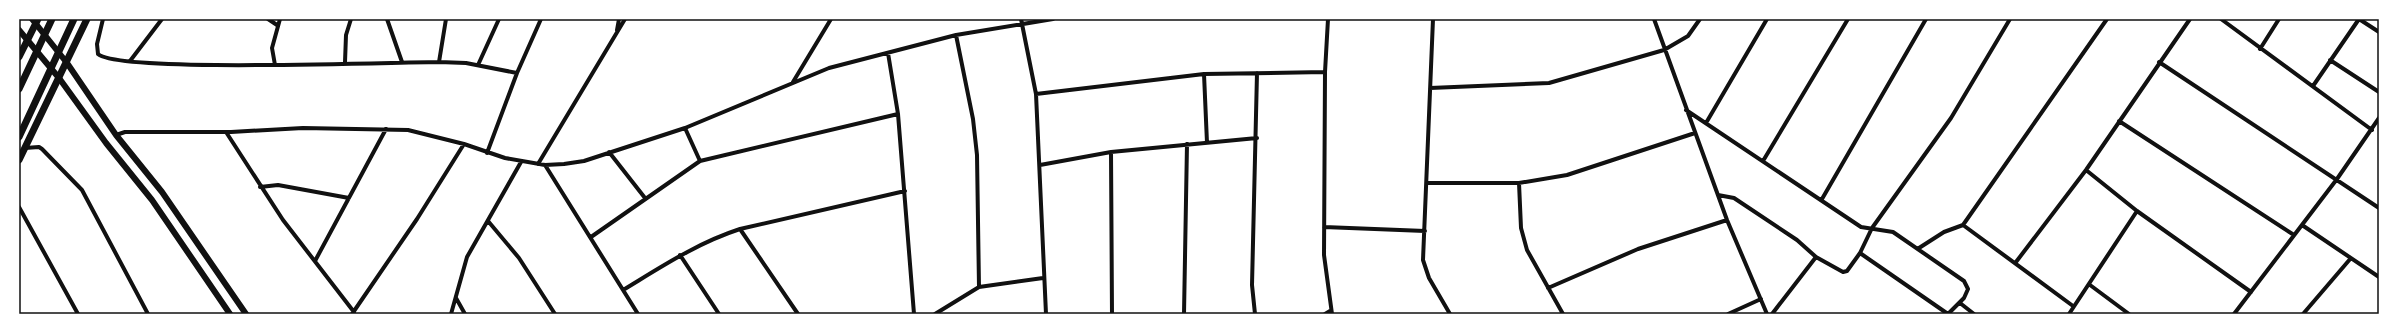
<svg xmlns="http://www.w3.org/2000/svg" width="2398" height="333" viewBox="0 0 2398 333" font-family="'PT Sans Narrow',sans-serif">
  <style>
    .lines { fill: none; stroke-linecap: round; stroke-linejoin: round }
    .minor { stroke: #111; stroke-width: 4 }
    .secondary { stroke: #111; stroke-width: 6 }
    .primary { stroke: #111; stroke-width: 7 }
    .neatline { fill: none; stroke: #111; stroke-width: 1.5 }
  </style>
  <rect width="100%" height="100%" fill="#fff"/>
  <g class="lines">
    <path class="minor" d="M 103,19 L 97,44 L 98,54 C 119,73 393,62 439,62 L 466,63 L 517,73
      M 268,19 L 277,25
      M 387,19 L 402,62
      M 1021,19 L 1036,94 L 1046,314
      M 1328,19 L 1325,72 L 1324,255 L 1332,314
      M 1433,19 L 1423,260 L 1429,278 L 1450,314
      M 1654,19 L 1727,220 L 1767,314
      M 2221,19 L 2372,130
      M 2359,19 L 2379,32
      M 617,30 L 619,19
      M 956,35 L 973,119 L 977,155 L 979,287
      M 2260,49 L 2279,19
      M 888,53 L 898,114 L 914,314
      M 2330,60 L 2379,92
      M 130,61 L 162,19
      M 345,62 L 346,35 L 351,19
      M 439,62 L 446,19
      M 2159,62 L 2379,208
      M 275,65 L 272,48 L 280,19
      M 478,65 L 499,19
      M 1204,74 L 1207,143
      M 793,82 L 831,19
      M 2313,86 L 2359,19
      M 1430,88 L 1549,83 L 1664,50 L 1688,36 L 1700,19
      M 1036,94 L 1204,74 L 1325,72
      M 1686,110 L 1861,227 L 1893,232 L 1964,281 L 1968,289 L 1964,298 L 1948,314
      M 2119,121 L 2294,235
      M 1706,123 L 1767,19
      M 685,128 L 700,161
      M 226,132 L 283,220 L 354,312
      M 116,135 L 125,132 L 231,132 L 303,128 L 408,130 L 464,144 L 505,158 L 545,165 L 564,164 L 584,161 L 685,128 L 829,68 L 956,35 L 1053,19
      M 25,148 L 39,147 L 42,149 L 82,190 L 148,314
      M 609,152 L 645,198
      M 1111,152 L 1112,314
      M 487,153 L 517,73 L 541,19
      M 1763,161 L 1848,19
      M 538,164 L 625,19
      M 545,165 L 638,314
      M 1040,165 L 1111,152 L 1257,138
      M 2086,170 L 2137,211 L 2251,292
      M 1427,183 L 1519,183 L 1567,175 L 1695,133
      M 1519,183 L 1521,228 L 1527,250 L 1563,314
      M 260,187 L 278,185 L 349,198
      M 1718,195 L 1734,198 L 1797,240 L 1816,257 L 1843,272 L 1847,271 L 1860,253 L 1872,228 L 1951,118 L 2010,19
      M 1822,199 L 1926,19
      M 19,207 L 78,314
      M 488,221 L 519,258 L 555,314
      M 1963,225 L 2073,306
      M 2302,225 L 2379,277
      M 1324,227 L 1425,231
      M 740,229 L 798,314
      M 591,237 L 700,161 L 898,114
      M 1919,248 L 1944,232 L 1963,225 L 2107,19
      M 1860,253 L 1948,314
      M 680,255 L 719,314
      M 315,261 L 386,129
      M 2016,262 L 2086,170 L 2190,19
      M 2090,285 L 2129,314
      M 1548,288 L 1638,249 L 1727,220
      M 623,290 C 661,267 697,243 740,229 L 905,191
      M 456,298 L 465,314
      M 1960,303 L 1974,314
      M 352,314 L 417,219 L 464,144
      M 451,314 L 467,257 L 521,162
      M 935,314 L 979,287 L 1043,278
      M 1184,314 L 1187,144
      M 1255,314 L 1252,285 L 1257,73
      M 1325,314 L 1330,311
      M 1728,314 L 1761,299
      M 1772,314 L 1816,257
      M 2069,314 L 2137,211
      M 2234,314 L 2337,179 L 2379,118
      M 2303,314 L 2351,258"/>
    <path class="secondary" d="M 32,19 L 67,63 L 116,135 L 162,192 L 246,314
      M 19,30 L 59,78 L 106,143 L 152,200 L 230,314"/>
    <path class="primary" d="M 19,57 L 38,19
      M 19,89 L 52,19
      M 19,137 L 74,19
      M 19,160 L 87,19"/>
  </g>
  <rect width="2398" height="333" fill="none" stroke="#ffffff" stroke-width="40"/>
  <rect x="20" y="20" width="2358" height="293" class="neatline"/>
</svg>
